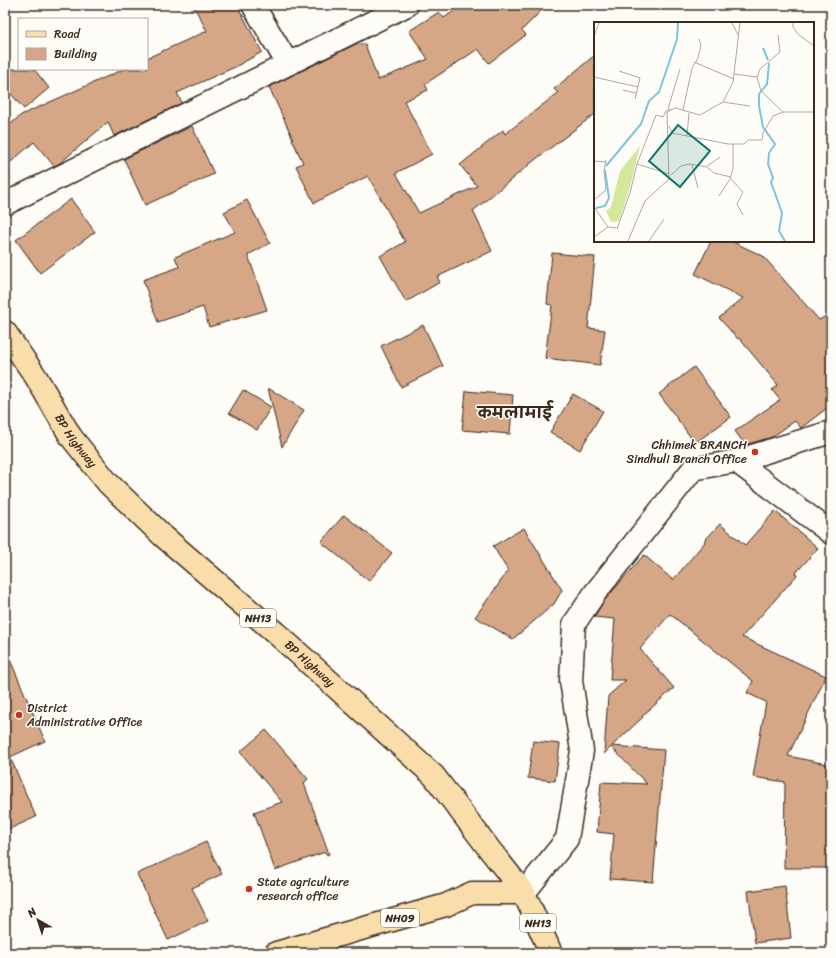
<svg xmlns="http://www.w3.org/2000/svg" width="836" height="958" viewBox="0 0 836 958" font-family="Sriracha,'Playpen Sans Deva',sans-serif">
  <style>
    .building { fill: #d5a787; stroke: #3b2a1e }
    .lines { fill: none; stroke-linecap: round; stroke-linejoin: round }
    .street-casing { stroke: #3b2a1e; stroke-width: 25 }
    .primary-casing { stroke: #3b2a1e; stroke-width: 25 }
    .highway-casing { stroke: #3b2a1e; stroke-width: 25 }
    .street { stroke: #fdfcf7; stroke-width: 22 }
    .primary { stroke: #f9deab; stroke-width: 22 }
    .highway { stroke: #f9deab; stroke-width: 22 }
    .poi-dot { fill: #c8321e; stroke: #fdfcf7; stroke-width: 1.5 }
    .labels { text-anchor: middle; stroke-width: 3; stroke-linejoin: round; paint-order: stroke }
    .shield { fill: #fdfcf7; stroke: #75695f; stroke-width: 1 }
    .shield-label { font-size: 11px; font-weight: bold; fill: #3b2a1e }
    .street-label { font-size: 12px; fill: #3b2a1e; stroke: #fdfcf7 }
    .poi-label { font-size: 12px; fill: #3b2a1e; stroke: #fdfcf7; text-anchor: start }
    .district-label { font-size: 16px; font-weight: bold; fill: #3b2a1e; stroke: #fdfcf7 }
    .inset-river { fill: none; stroke: #7dc5de; stroke-width: 2 }
    .inset-road { fill: none; stroke: #afa8a0; stroke-width: 1 }
    .view { fill: #0f766e; fill-opacity: 0.15; stroke: #0f766e; stroke-width: 2 }
    .inset-edge { fill: none; stroke: #3b2a1e; stroke-width: 2 }
  </style>
  <rect width="100%" height="100%" fill="#fdfcf7"/>
  <filter id="ink" filterUnits="userSpaceOnUse"><feTurbulence type="fractalNoise" baseFrequency=".025" numOctaves="2"/><feDisplacementMap in="SourceGraphic" scale="8" xChannelSelector="R" yChannelSelector="G"/><feConvolveMatrix kernelMatrix="1 2 1 2 8 2 1 2 1" color-interpolation-filters="sRGB"/></filter>
  <g filter="url(#ink)">
    <path class="building" d="M 193,5 L 237,5 L 262,52 L 235,67 L 177,93 L 182,103 L 114,136 L 108,122 L 60,163 L 54,166 L 34,142 L 5,167 L 5,129 L 21,115 L 124,69 L 147,69 L 147,58 L 207,31 Z
      M 462,5 L 547,5 L 522,30 L 526,35 L 489,63 L 478,49 L 425,84 L 428,90 L 404,101 L 432,154 L 396,173 L 419,213 L 477,186 L 460,165 L 503,130 L 505,134 L 558,93 L 554,89 L 595,55 L 595,114 L 536,159 L 473,211 L 492,251 L 437,277 L 440,282 L 406,302 L 380,256 L 405,242 L 368,176 L 314,203 L 296,166 L 303,163 L 292,139 L 293,139 L 269,87 L 356,44 L 365,44 L 378,80 L 428,59 L 409,31 L 439,12 L 444,18 Z
      M 5,69 L 34,69 L 49,88 L 24,109 L 5,87 Z
      M 192,126 L 214,174 L 145,205 L 124,159 Z
      M 71,199 L 95,232 L 40,273 L 16,240 Z
      M 247,200 L 270,243 L 248,255 L 267,310 L 209,327 L 203,307 L 158,322 L 143,280 L 179,267 L 175,257 L 235,232 L 224,212 Z
      M 711,241 L 731,241 L 763,256 L 819,320 L 831,313 L 831,405 L 801,428 L 795,421 L 772,437 L 745,445 L 735,431 L 780,400 L 772,390 L 778,385 L 739,338 L 738,339 L 719,318 L 743,298 L 695,274 Z
      M 552,253 L 595,257 L 588,328 L 605,330 L 600,365 L 545,358 L 552,305 L 547,304 Z
      M 423,325 L 443,366 L 401,387 L 381,346 Z
      M 694,367 L 731,417 L 695,443 L 659,394 Z
      M 268,388 L 304,410 L 282,447 Z
      M 243,390 L 271,407 L 257,430 L 229,413 Z
      M 466,391 L 513,395 L 510,434 L 462,430 Z
      M 573,394 L 603,411 L 580,450 L 550,432 Z
      M 775,511 L 818,548 L 795,574 L 797,575 L 742,637 L 826,676 L 788,756 L 831,765 L 831,868 L 784,868 L 785,782 L 753,777 L 766,702 L 747,693 L 753,681 L 670,614 L 640,649 L 674,688 L 642,716 L 643,717 L 612,746 L 664,750 L 653,882 L 610,879 L 614,834 L 597,832 L 601,782 L 647,784 L 611,747 L 604,754 L 608,696 L 626,680 L 610,680 L 615,619 L 594,617 L 604,601 L 644,555 L 673,580 L 705,542 L 704,541 L 720,524 L 745,545 Z
      M 344,515 L 392,553 L 369,581 L 321,542 Z
      M 524,528 L 562,590 L 554,604 L 513,639 L 475,617 L 508,571 L 493,546 Z
      M 5,648 L 45,741 L 10,757 L 36,817 L 5,831 Z
      M 266,730 L 308,779 L 304,783 L 329,854 L 327,855 L 325,852 L 275,870 L 254,812 L 282,802 L 240,752 Z
      M 533,741 L 560,744 L 555,781 L 528,778 Z
      M 206,842 L 222,874 L 192,888 L 208,921 L 168,940 L 137,874 Z
      M 785,886 L 791,938 L 755,943 L 748,891 Z"/>
    <g class="lines">
      <defs>
        <path id="street" d="M 253,5 L 288,64
          M 5,204 L 407,5
          M 736,461 L 831,533
          M 524,893 L 567,839 L 582,751 L 571,681 L 574,624 L 595,593 L 693,469 L 736,461 L 831,432"/>
        <path id="primary" d="M 276,953 L 446,905 L 472,893 L 524,893"/>
        <g id="highway">
          <path id="s1" d="M 5,332 L 36,377 L 71,437 L 108,483 L 163,536 L 277,634 L 434,776 L 490,850 L 524,893 L 551,953"/>
        </g>
      </defs>
      <use href="#street" class="street-casing"/>
      <use href="#primary" class="primary-casing"/>
      <use href="#highway" class="highway-casing"/>
      <use href="#street" class="street"/>
      <use href="#primary" class="primary"/>
      <use href="#highway" class="highway"/>
    </g>
  </g>
  <g class="poi-dot">
    <circle cx="755" cy="452" r="4"/>
    <circle cx="19" cy="715" r="4"/>
    <circle cx="249" cy="889" r="4"/>
  </g>
  <g class="labels">
    <g class="shield">
      <rect x="240" y="609" width="36" height="18" rx="3"/>
      <rect x="381" y="909" width="38" height="18" rx="3"/>
      <rect x="520" y="914" width="36" height="18" rx="3"/>
    </g>
    <g class="shield-label">
      <text x="258" y="622">NH13</text>
      <text x="400" y="922">NH09</text>
      <text x="538" y="927">NH13</text>
    </g>
    <g class="street-label">
      <text dy="4" stroke="none"><textPath href="#s1" startOffset="130">BP Highway</textPath></text>
      <text dy="4" stroke="none"><textPath href="#s1" startOffset="454">BP Highway</textPath></text>
    </g>
    <g class="poi-label">
      <text x="747" y="449" text-anchor="end">Chhimek BRANCH<tspan x="747" dy="14">Sindhuli Branch Office</tspan></text>
      <text x="27" y="712">District<tspan x="27" dy="14">Administrative Office</tspan></text>
      <text x="257" y="886">State agriculture<tspan x="257" dy="14">research office</tspan></text>
    </g>
    <g class="district-label">
      <text x="515" y="418">कमलामाई</text>
    </g>
  </g>
  <g transform="translate(594 22)">
    <rect width="220" height="220" fill="#fdfcf7"/>
    <path d="M 46,124 L 36,166 L 25,199 L 17,200 L 12,189 L 17,185 L 26,149 Z" fill="#d3e89d"/>
    <path class="inset-river" d="M 169,26 L 174,38M 175,41 L 173,62 L 165,72 L 165,84 L 169,105 L 181,122 L 175,131 L 174,142 L 179,156 L 177,160 L 188,191 L 185,209 L 191,219M 12,144 L 47,102 L 55,79 L 65,70 L 83,17 L 84,1M 2,186 L 11,184 L 15,176 L 11,148"/>
    <path class="inset-road" d="M 138,1 L 144,13M 199,1 L 199,5 L 204,12 L 220,24M 0,14 L 5,1M 0,37 L 0,62M 100,40 L 140,57M 25,49 L 46,56 L 41,77M 140,52 L 163,55 L 167,69 L 189,90 L 220,90M 0,55 L 44,65M 163,55 L 166,47 L 186,30 L 184,13M 29,68 L 42,71M 129,80 L 156,84M 74,87 L 86,47M 89,88 L 98,46 L 104,36 L 107,23 L 105,17M 75,104 L 78,111 L 134,122 L 150,122 L 154,118 L 168,118 L 169,111 L 179,94 L 189,90M 93,114 L 95,91M 139,122 L 139,147 L 136,156 L 149,170 L 143,182 L 149,193M 0,139 L 12,140M 43,142 L 62,93 L 69,95 L 72,89 L 77,87M 98,143 L 104,166M 113,144 L 126,135M 77,153 L 87,144 L 96,142 L 113,145 L 120,151 L 137,155M 125,174 L 136,157M 0,178 L 12,168 L 10,149 L 12,138M 0,185 L 14,205 L 22,206M 24,204 L 23,207 L 36,171 L 43,142 L 75,152M 0,215 L 14,205M 34,219 L 51,179 L 75,157 L 73,90 L 81,86 L 106,93 L 129,80 L 139,60 L 146,1M 55,219 L 70,197"/>
    <path class="view" d="M 84,103 L 116,129 L 86,165 L 55,139 Z"/>
    <rect width="220" height="220" class="inset-edge"/>
  </g>
  <rect width="836" height="958" fill="none" stroke="#fdfcf7" stroke-width="20"/>
  <rect x="10" y="10" width="816" height="938" fill="none" stroke="#3b2a1e" stroke-width="1.5" filter="url(#ink)"/>
  <rect x="18" y="18" width="130" height="52" fill="#fdfcf7" stroke="#afa8a0"/>
  <rect x="26" y="31" width="20" height="6" fill="#f9deab" stroke="#afa8a0"/>
  <text x="54" y="38" font-size="12" fill="#3b2a1e">Road</text>
  <rect x="26" y="48" width="20" height="12" fill="#d5a787" stroke="#afa8a0"/>
  <text x="54" y="58" font-size="12" fill="#3b2a1e">Building</text>
  <g transform="translate(38 920) rotate(321)" stroke="#fdfcf7" stroke-width="3" paint-order="stroke">
  <path d="M0-3L7 15L0 10L-7 15Z" fill="#3b2a1e"/>
  <text y="-6" font-size="11" font-weight="bold" text-anchor="middle" fill="#3b2a1e">N</text>
  </g>
</svg>
